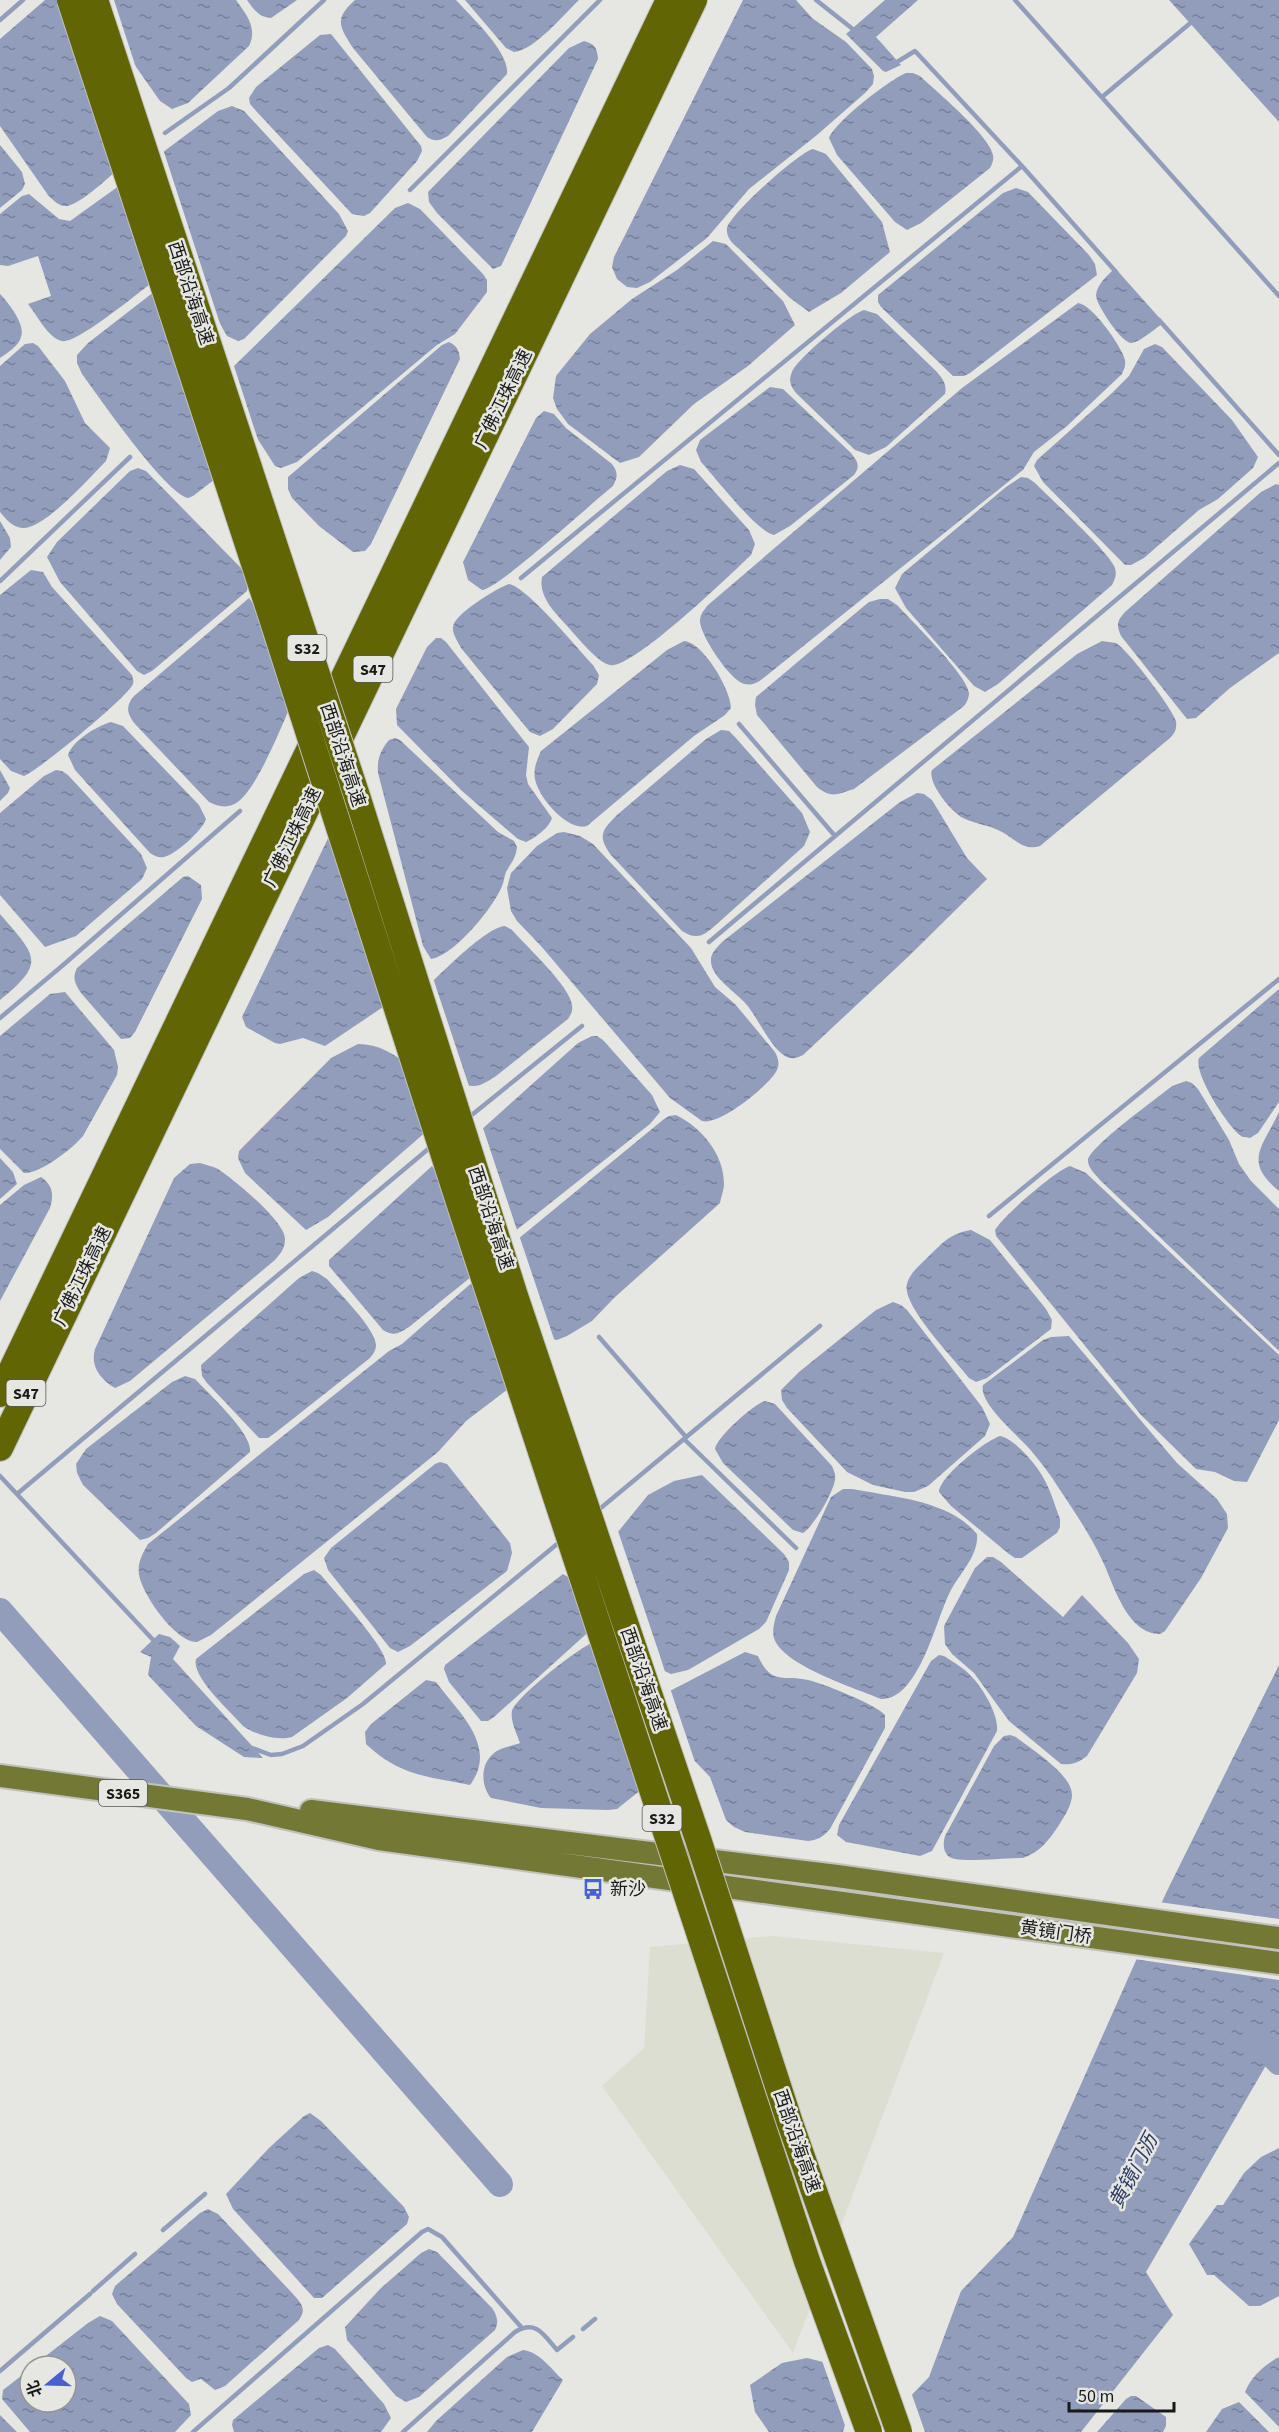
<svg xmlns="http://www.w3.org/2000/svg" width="1279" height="2432" viewBox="0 0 1279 2432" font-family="'Source Sans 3','Noto Sans SC',sans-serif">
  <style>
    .built { fill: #dcded1 }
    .water { fill: url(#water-ripples) }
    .pier { fill: #e6e7e2 }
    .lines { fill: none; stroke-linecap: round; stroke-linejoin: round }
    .stream { stroke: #929dbc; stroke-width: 4.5 }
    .river { stroke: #929dbc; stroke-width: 26 }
    .primary-casing { stroke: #c1c2be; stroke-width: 26 }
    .highway-casing { stroke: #c1c2be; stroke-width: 28 }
    .primary { stroke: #737834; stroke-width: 22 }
    .highway { stroke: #616504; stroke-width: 26 }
    .highway-bridge-casing { stroke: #c1c2be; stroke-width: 28; stroke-linecap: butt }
    .highway-bridge { stroke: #616504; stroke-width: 26 }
    .labels { text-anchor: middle; stroke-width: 5; stroke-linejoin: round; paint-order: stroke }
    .shield { fill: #e6e7e2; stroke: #565755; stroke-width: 1.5 }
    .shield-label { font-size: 16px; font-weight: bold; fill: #191918 }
    .street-label { font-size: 18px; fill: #191918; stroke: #e6e7e2 }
    .poi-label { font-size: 18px; fill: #191918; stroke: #e6e7e2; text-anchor: start }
    .water-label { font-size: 20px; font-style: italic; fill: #2d3a65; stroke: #e6e7e2 }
  </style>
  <defs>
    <pattern id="water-ripples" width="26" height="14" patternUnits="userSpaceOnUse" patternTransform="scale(1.5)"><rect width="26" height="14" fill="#929dbc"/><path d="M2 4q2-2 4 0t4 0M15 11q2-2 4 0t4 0" fill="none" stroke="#767f98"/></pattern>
  </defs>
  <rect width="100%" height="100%" fill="#e6e7e2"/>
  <path class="built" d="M 772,1936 L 944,1953 L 793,2353 L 602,2086 L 644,2048 L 650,1947 Z"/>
  <path class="water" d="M 45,0 L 60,0 L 147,142 C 132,156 84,204 67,206 C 58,206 54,201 48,195 L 0,126 L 0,39 Z
    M 89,0 L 236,0 C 246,14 258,28 249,46 L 188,103 L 172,109 L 160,101 Z
    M 247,0 L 297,0 L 271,18 C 259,17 254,10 247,0 Z
    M 355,0 L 456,0 C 470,16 510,52 507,74 L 448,136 C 439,141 435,142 427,137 L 353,48 C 339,26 334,19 355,0 Z
    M 465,0 L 579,0 C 563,15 535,50 514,52 L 506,48 Z
    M 743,0 L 796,0 L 812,18 L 846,42 L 872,69 L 874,76 L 873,84 L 865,93 L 817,135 L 749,189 L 707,238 L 650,282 L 637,288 L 627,287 L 617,279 L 612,267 L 614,257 Z
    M 885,0 L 918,0 L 876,37 L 901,65 L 886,72 L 883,71 L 846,34 Z
    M 1169,0 L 1279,0 L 1279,122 Z
    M 331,34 L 421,146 L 422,151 L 417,161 L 370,213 L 364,216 L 352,214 L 257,112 L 250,104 L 249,98 L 256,87 L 320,35 Z
    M 584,41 C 595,44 597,48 598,59 L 503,262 L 501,266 L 493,269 L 437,213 L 429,202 L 428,192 L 569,48 Z
    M 906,73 L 913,73 L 920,76 C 936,91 990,136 993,155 C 994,160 992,164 990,168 L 921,223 L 907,230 L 895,222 L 837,155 L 829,138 C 836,121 889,80 906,73 Z
    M 232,106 L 244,111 L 339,214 L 348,231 L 346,236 L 244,339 L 238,341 L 227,336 L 135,173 L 218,111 Z
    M 0,145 L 22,172 L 25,184 L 22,190 L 0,208 Z
    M 813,149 L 826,154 L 882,222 L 890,252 L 841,293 L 809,312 L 790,298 L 738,248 C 732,243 726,237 727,228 C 730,214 799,152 813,149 Z
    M 123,187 L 158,278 C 143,289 76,345 62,341 C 48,338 37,315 28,304 L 51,296 L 38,256 L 8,266 L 0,265 L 0,214 L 22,196 L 29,194 L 59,219 L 70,221 L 116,188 Z
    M 1016,188 L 1028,192 L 1089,255 L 1095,264 L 1097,275 L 970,373 L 964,376 L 953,376 L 881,307 L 878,302 L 878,295 L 1003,193 Z
    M 408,203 L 420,209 L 483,274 L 487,280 L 487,292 L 455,334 L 437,345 L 297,462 L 281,468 L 275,466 L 230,396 L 230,370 L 395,208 Z
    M 713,241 L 726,244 L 783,301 L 795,325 L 748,366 L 694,404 L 639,457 L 620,463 L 568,424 L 557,409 L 553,398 L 556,376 L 590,334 L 632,299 L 677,270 Z
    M 1115,268 L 1164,323 C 1155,328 1141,342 1131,343 C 1122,343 1096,305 1096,295 C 1097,284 1108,275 1115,268 Z
    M 168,281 L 240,460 L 193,496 L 188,498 C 165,493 99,397 82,374 L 77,363 L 77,355 L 88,343 Z
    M 0,294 C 8,302 26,325 21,337 C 19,346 7,353 0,358 Z
    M 1078,303 C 1092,304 1122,347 1125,360 C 1126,366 1124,369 1122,374 L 1067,426 L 1034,452 L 1023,470 L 766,676 C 760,681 753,686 745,684 C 731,682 700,635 700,621 C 700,614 704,610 708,605 L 962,388 Z
    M 864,310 L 877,314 L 937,372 C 943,379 947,385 945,394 L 886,447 L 869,455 L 855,450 L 797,394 C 791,387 788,381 792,372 C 797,359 850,314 864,310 Z
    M 449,342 C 457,346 459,350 460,359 L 371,544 L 365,551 L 353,552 L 319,526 L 292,498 L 288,489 L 288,477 L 442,345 Z
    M 33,343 L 38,346 L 65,381 L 85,423 L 110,448 L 106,461 C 90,477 44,530 22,528 C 12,527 6,519 0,512 L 0,366 L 25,344 Z
    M 1155,344 L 1162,347 L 1232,420 L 1258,457 L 1253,468 L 1218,499 L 1199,510 L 1144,558 L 1131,565 L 1125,565 L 1043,482 L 1034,466 L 1037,460 L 1112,393 L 1129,376 L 1144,349 Z
    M 770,387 L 783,389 L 850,452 C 857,460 861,466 854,475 L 790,526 L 774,535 C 757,532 715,477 701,462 L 696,450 L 700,440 Z
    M 544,411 L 554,414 L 566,428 L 612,464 C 618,472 618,477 613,486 C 594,501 497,590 482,590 L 468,580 L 463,562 L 536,418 Z
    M 680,465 L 694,469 L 749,530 L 755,544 L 751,555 C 731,574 632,670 610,665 C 598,663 578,638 569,628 C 557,614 538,598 542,577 L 667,471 Z
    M 138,468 L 146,471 L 241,568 L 248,585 L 247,591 L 152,671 L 144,675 L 137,671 L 60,582 L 47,557 L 57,542 L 130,471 Z
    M 1021,477 L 1028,478 L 1035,483 C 1049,497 1111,554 1115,568 C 1117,575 1115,579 1112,585 L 998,684 L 985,692 L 974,686 L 906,608 L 895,588 L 902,574 L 1006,487 Z
    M 1276,484 L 1279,485 L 1279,653 L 1230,688 L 1196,718 L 1187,719 L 1121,636 C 1116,625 1117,621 1125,612 L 1261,492 Z
    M 0,521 L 10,538 L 11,547 L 0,560 Z
    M 31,570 L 43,572 L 52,587 L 132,675 C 133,679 134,680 133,684 C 128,697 39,770 24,776 L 11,771 L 0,759 L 0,595 Z
    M 509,584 C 527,587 577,648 593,665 L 599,675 L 597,684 L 553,729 L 540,736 L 530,732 L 461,648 C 458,642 452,634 453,627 C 454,614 497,588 509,584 Z
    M 249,598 L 304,673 C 291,703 262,782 239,801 C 229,809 219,807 209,802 L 135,724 C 127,713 125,707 134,696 Z
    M 880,599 L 888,599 L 897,605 C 911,620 968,676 969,693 C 969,698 967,702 964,706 L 854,789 C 837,794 832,799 817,787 L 757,715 L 755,705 L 756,697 L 858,611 L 869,602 Z
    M 436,638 L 441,638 L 446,642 L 529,747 L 526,775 L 528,784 L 552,818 C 549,828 535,838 526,842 L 518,839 L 462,791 L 397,725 L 396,709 L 427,647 Z
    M 684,641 C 703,642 731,690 731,708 L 725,715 L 694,736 L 587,826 C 568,832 538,797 535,779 C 533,769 537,760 541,751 L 667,650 Z
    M 1102,641 C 1106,642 1112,642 1116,643 C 1128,650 1172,708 1176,721 C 1177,729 1175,733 1170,738 L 1040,846 C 1024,851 1015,839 1002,832 C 990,825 975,824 963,818 C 951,812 927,782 932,770 L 1077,654 Z
    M 111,722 L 123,726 L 199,805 L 206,819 C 203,830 175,855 164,857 C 158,858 155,856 150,853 L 75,770 L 68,755 C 73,740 97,726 111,722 Z
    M 721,730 L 729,731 L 735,737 L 802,813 L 810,832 L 804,846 L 717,924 C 704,935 698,941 682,931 L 611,855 C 597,836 602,830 617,815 L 706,739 Z
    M 395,738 L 400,740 L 498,832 L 514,841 L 517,847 C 516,858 511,863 506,872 C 504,877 504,882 502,886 C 494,907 454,956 431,959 L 423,946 L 378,773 C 377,759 380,751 389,740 Z
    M 0,770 L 10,788 L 8,793 L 0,801 Z
    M 56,770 L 62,771 L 68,775 L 141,854 L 147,868 L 142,879 L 76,936 L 45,947 L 0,895 L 0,813 L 44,776 Z
    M 917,793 L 924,794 L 932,800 L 967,858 L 987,879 L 909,956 L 803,1055 C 797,1058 792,1060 785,1056 C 770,1047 758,1018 746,1004 C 736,992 712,978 711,962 C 710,953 717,948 722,942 L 900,802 Z
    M 333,828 L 389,1003 L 325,1046 L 303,1038 L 280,1044 L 275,1043 L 246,1027 L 242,1017 Z
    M 564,832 L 580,836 L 593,844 L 691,948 L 715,987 L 735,1004 L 775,1052 C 778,1058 780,1063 777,1070 C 770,1085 719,1126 702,1121 L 670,1098 L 541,946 L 517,921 L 511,911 L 507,888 L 511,873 L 537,846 L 557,833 Z
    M 188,876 L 201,885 L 202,899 L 135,1032 L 130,1038 L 121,1039 L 81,993 C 75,984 72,978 77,968 L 183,877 Z
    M 0,914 C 36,956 47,962 0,1000 Z
    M 505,926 L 512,930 C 526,946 570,986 572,1005 C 573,1011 571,1014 568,1019 L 496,1076 C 485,1083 479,1088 466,1085 L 406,1008 C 426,989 482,928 505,926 Z
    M 1279,989 L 1279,1102 L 1258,1133 L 1250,1138 C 1247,1137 1244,1138 1241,1136 C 1228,1127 1193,1073 1199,1058 Z
    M 65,992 L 114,1050 L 118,1067 L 117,1075 L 83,1136 C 72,1149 40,1174 24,1173 L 0,1149 L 0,1036 L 50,994 Z
    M 592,1036 L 597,1036 L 603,1040 L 652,1095 L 660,1112 L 650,1124 L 504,1240 L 451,1157 L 578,1043 Z
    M 358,1044 C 399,1044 425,1084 451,1110 L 328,1217 L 306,1230 L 245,1173 L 238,1158 L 239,1151 L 331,1058 Z
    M 1186,1081 L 1192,1083 L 1198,1089 L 1229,1140 L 1239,1164 L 1251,1181 L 1279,1209 L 1279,1351 L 1101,1181 C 1096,1175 1088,1168 1088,1161 C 1087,1148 1159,1097 1172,1086 Z
    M 1279,1112 L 1279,1191 C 1243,1161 1262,1148 1279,1112 Z
    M 676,1115 C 702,1128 724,1154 724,1184 C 724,1190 721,1197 720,1203 L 614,1298 L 592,1321 L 567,1336 L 557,1340 L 545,1338 L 506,1249 L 664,1119 L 669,1116 Z
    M 0,1158 L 13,1172 L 17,1184 L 0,1199 Z
    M 200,1163 C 206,1165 212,1166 218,1169 C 233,1179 285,1221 285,1239 C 285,1248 281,1253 275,1260 L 130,1381 L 115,1388 C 100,1379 90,1366 95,1349 L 174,1178 L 190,1164 Z
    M 432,1166 L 497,1256 L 409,1327 C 399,1333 394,1337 383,1330 L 329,1266 L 329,1260 Z
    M 1070,1166 L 1086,1173 L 1279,1355 L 1279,1420 L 1247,1482 L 1234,1481 L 1215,1472 L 1196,1469 L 1141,1415 L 996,1236 L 995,1230 C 1003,1216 1055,1171 1070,1166 Z
    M 41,1177 C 53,1185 54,1195 50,1208 L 0,1301 L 0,1205 L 24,1185 Z
    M 971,1230 L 990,1240 L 1046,1309 L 1052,1320 L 1051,1329 L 987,1378 L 976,1382 L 969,1378 C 955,1360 901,1305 907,1284 C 909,1274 919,1266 926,1259 C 942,1244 948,1234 971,1230 Z
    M 312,1271 L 318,1273 L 327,1279 C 339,1293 375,1328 376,1345 C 376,1351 373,1354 370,1358 L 275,1433 L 268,1438 L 259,1438 L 207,1383 L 202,1376 L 201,1365 L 299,1278 Z
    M 484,1272 L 524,1377 L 466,1421 L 438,1452 L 211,1635 L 197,1642 C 176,1643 141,1593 139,1574 C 137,1563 143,1553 148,1544 L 389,1351 L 402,1344 Z
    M 893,1302 L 901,1305 L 907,1310 L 982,1407 L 990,1424 L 985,1436 L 928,1486 L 914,1492 L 905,1492 L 873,1485 L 847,1472 L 787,1408 L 782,1400 L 781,1390 L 799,1372 L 876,1310 Z
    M 1069,1336 L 1177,1463 L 1217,1499 L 1227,1514 L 1228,1528 L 1201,1578 L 1165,1631 L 1160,1634 C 1127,1634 1114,1585 1103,1562 C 1091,1536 1074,1511 1058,1487 C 1051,1475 1042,1464 1033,1453 C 1022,1438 978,1404 983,1385 L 1043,1340 L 1051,1337 Z
    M 185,1376 L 195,1379 C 208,1393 253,1434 250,1452 L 156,1533 L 148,1538 L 140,1540 L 83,1485 L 77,1473 L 76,1464 L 86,1449 L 172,1382 Z
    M 765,1401 L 775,1404 L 832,1466 C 834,1471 836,1475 835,1480 C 833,1493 814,1526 803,1533 L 793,1530 L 723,1463 L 715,1449 C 717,1437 753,1405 765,1401 Z
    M 1000,1436 C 1014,1438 1038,1466 1044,1479 C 1051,1491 1055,1506 1060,1519 L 1060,1527 L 1057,1533 L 1022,1558 L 1015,1558 L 1009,1554 L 951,1506 L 939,1492 C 940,1476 985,1441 1000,1436 Z
    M 440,1462 L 447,1464 L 510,1543 L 512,1553 L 507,1571 L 410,1646 L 398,1652 L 390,1648 L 328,1570 L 324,1558 L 331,1548 L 435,1464 Z
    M 702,1475 L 784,1554 L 789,1562 L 789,1570 L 766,1622 L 759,1629 L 688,1670 L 671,1674 L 660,1669 L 613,1538 L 648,1495 L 674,1481 Z
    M 843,1489 L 852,1489 C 893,1497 949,1500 977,1534 C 979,1556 959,1574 950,1592 C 936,1619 919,1700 881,1699 C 855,1688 782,1665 774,1638 C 772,1630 774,1624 776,1616 L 831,1497 Z
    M 987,1557 L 993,1557 L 1001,1562 L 1063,1617 L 1082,1595 L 1128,1643 L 1139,1659 L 1137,1673 L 1087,1756 C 1078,1763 1072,1765 1061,1764 L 1009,1721 L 974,1673 L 952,1654 L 945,1644 L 944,1626 L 975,1568 Z
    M 314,1570 L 321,1575 C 333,1590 388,1649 386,1664 L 347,1698 L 292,1737 C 277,1741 256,1735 243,1726 C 231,1712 191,1677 196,1659 L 304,1574 Z
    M 563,1574 L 571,1579 L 594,1627 L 494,1717 L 488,1721 L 481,1721 L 449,1682 L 444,1669 L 445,1665 Z
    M 159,1634 L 170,1637 L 180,1646 L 173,1659 L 263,1758 L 244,1757 L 196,1726 L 148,1675 L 151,1657 L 140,1652 Z
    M 592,1643 L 647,1785 L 617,1809 L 608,1810 L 541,1808 L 491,1798 C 481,1786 480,1765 493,1754 C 499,1748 512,1746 520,1743 C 517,1734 510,1721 512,1711 C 516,1697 577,1649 592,1643 Z
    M 745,1652 L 758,1656 C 772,1686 782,1674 808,1680 C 822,1683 877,1705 885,1715 L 885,1728 L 830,1829 C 823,1837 818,1840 808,1841 L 745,1832 L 734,1827 L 726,1820 L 710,1777 L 690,1756 L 666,1693 Z
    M 939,1655 L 944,1656 C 953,1662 964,1668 971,1676 C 983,1688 999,1715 997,1731 L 932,1851 L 920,1856 L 846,1842 L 837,1835 L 839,1825 L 931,1661 Z
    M 1279,1665 L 1279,2043 L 1146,2272 L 1173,2315 L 1081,2432 L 876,2432 L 929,2377 L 961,2291 L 1013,2237 L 1166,1893 Z
    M 426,1680 L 436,1682 C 458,1712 499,1746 470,1785 C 426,1776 400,1776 366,1744 L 365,1732 L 371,1724 Z
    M 1010,1735 L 1016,1737 C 1032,1750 1072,1774 1072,1795 C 1072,1805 1064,1817 1059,1825 C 1049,1840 1040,1852 1023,1858 C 1007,1858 969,1862 955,1859 C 944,1857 942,1846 945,1836 L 994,1746 L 1004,1736 Z
    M 310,2113 L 321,2121 L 404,2207 L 409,2217 L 407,2224 L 322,2298 L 314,2298 L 233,2209 L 226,2194 L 269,2148 L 304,2116 Z
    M 1279,2148 L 1279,2296 L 1260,2306 L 1249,2306 L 1214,2275 L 1207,2275 L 1189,2244 L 1217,2205 L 1223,2205 L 1244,2173 L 1261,2157 Z
    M 208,2209 L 218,2214 L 293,2294 C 301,2303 307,2309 299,2320 L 225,2386 L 215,2390 L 201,2379 L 192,2382 L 186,2378 L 117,2304 L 112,2294 L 115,2286 L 200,2213 Z
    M 429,2249 L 437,2252 L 492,2308 C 497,2315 499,2322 495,2330 L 419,2397 L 406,2402 L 396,2396 L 347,2340 L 345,2327 L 380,2289 L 421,2253 Z
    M 100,2316 L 112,2321 L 189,2404 L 191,2415 L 175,2432 L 30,2432 L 2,2399 L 3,2390 L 30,2369 L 30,2402 L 66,2402 L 66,2366 L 33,2366 L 88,2323 Z
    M 328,2345 L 335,2349 L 384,2404 L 391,2418 L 381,2432 L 234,2432 L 232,2425 L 233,2420 L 319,2348 Z
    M 523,2350 C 540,2352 551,2369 563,2380 L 532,2432 L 427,2432 L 436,2421 L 507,2357 Z
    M 1279,2357 L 1279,2427 L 1245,2392 C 1251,2377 1264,2365 1279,2357 Z
    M 807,2358 L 827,2363 L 846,2421 L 843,2432 L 769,2432 L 755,2412 L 750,2385 L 782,2363 Z
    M 1131,2396 L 1136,2396 L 1166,2417 L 1166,2426 L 1163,2432 L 1097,2432 L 1126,2399 Z
    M 1239,2402 L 1269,2432 L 1206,2432 L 1222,2409 Z
    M 0,2415 L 17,2432 L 0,2432 Z"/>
  <path class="pier" d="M 86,0 L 114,0 L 139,77 L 87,2 Z
    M 163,149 L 225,339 L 133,174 L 133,170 Z
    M 233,363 L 260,446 L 261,451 L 228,397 L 227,368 Z
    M 433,978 L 470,1089 L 464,1087 L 456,1080 L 403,1009 L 404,1005 Z
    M 482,1125 L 518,1233 L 506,1243 L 449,1155 Z
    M 519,1235 L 555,1342 L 542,1339 L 504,1247 Z
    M 617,1528 L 659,1653 L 666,1675 L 657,1671 L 610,1539 Z
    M 670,1688 L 696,1765 L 687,1757 L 663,1694 L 664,1691 Z
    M 1159,1902 L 1279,1919 L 1279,1980 L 1134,1959 Z
    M 821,2358 L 830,2362 L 849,2421 L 847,2431 Z
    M 911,2392 L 925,2432 L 873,2432 L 873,2430 Z"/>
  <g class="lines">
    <path class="stream" d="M 816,0 L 854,30
      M 1015,0 L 1279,296
      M 0,20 L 23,0
      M 897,62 L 915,51 L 1022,166 L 1116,272
      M 1102,97 L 1194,20
      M 165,133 L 229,88 L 324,0
      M 410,190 L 600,0
      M 1159,320 L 1279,455
      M 521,578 L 1022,166
      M 0,581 L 130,457
      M 739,724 L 835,836
      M 709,942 L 1279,463
      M 0,1018 L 62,966 L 240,811
      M 468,1118 L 582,1026
      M 989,1216 L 1279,979
      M 599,1337 L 686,1437
      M 684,1439 L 796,1548
      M 0,1476 L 156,1643
      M 17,1494 L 433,1145
      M 596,1512 L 820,1326
      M 252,1748 L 271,1755 L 282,1754 L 303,1746 L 363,1704 L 562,1540
      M 163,2230 L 205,2194
      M 93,2291 L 135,2254
      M 583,2329 L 595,2319
      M 0,2371 L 90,2294
      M 193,2432 L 422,2232 L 428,2229 L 442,2237 L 522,2328
      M 403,2432 L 515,2332 C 536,2319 544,2335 557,2350 L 573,2337"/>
    <path class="river" d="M 0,1611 L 500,2184
      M 1255,2037 L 1279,2062"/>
    <defs>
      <path id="primary" d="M 0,1776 L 247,1809 L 379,1839 L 1279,1963
        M 311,1811 L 837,1876 L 1279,1938"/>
      <path id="highway" d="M 0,1394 L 669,0
        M 0,1448 L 694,0"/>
    </defs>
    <use href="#primary" class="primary-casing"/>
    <use href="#highway" class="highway-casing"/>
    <use href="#primary" class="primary"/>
    <use href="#highway" class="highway"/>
    <defs>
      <path id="highway-bridge" d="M 70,0 L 270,612 L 459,1202 L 807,2261 L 869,2432
        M 95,0 L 358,799 L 515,1296 L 699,1842 L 790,2123 L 899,2432"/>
    </defs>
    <use href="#highway-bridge" class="highway-bridge-casing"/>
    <use href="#highway-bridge" class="highway-bridge"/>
  </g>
  <defs>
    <symbol id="bus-bare" viewBox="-9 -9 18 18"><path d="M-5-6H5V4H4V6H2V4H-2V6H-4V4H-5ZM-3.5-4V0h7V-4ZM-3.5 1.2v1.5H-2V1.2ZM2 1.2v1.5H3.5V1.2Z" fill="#4760d4" stroke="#e6e7e2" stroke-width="2.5" paint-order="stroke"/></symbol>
  </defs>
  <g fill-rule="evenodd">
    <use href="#bus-bare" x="578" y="1874" width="30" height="30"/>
  </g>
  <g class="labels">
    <g class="shield">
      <rect x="287.5" y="635" width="39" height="26" rx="4.5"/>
      <rect x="353.5" y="656" width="39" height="26" rx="4.5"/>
      <rect x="6.5" y="1380" width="39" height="26" rx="4.5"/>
      <rect x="99" y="1780" width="48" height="26" rx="4.5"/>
      <rect x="642.5" y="1805" width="39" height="26" rx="4.5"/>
    </g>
    <g class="shield-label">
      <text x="307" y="654">S32</text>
      <text x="373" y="675">S47</text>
      <text x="26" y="1399">S47</text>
      <text x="123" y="1799">S365</text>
      <text x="662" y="1824">S32</text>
    </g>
    <g class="street-label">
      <text transform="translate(191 293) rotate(72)" y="6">西部沿海高速</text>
      <text transform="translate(503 399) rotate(-64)" y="6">广佛江珠高速</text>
      <text transform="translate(343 755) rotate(72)" y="6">西部沿海高速</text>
      <text transform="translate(292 837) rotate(-64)" y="6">广佛江珠高速</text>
      <text transform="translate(491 1218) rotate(72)" y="6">西部沿海高速</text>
      <text transform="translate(82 1276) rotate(-64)" y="6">广佛江珠高速</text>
      <text transform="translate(644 1679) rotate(71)" y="6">西部沿海高速</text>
      <text transform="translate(1056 1932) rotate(8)" y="6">黄镜门桥</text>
      <text transform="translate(797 2141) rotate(71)" y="6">西部沿海高速</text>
    </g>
    <g class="poi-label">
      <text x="610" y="1895">新沙</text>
    </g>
    <g class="water-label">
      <text transform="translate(1133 2171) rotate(-62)" y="7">黄镜门沥</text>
    </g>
  </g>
  <g transform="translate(48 2384) rotate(251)"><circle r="28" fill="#e6e7e2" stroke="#949591" stroke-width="1.5"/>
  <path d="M0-4.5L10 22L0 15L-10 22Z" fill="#4760d4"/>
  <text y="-9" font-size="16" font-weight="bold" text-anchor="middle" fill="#191918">北</text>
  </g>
  <path d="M1069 2402v9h105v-9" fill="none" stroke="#191918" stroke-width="3"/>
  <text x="1078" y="2402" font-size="18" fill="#191918" stroke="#e6e7e2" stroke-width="4.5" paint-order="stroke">50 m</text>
</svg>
